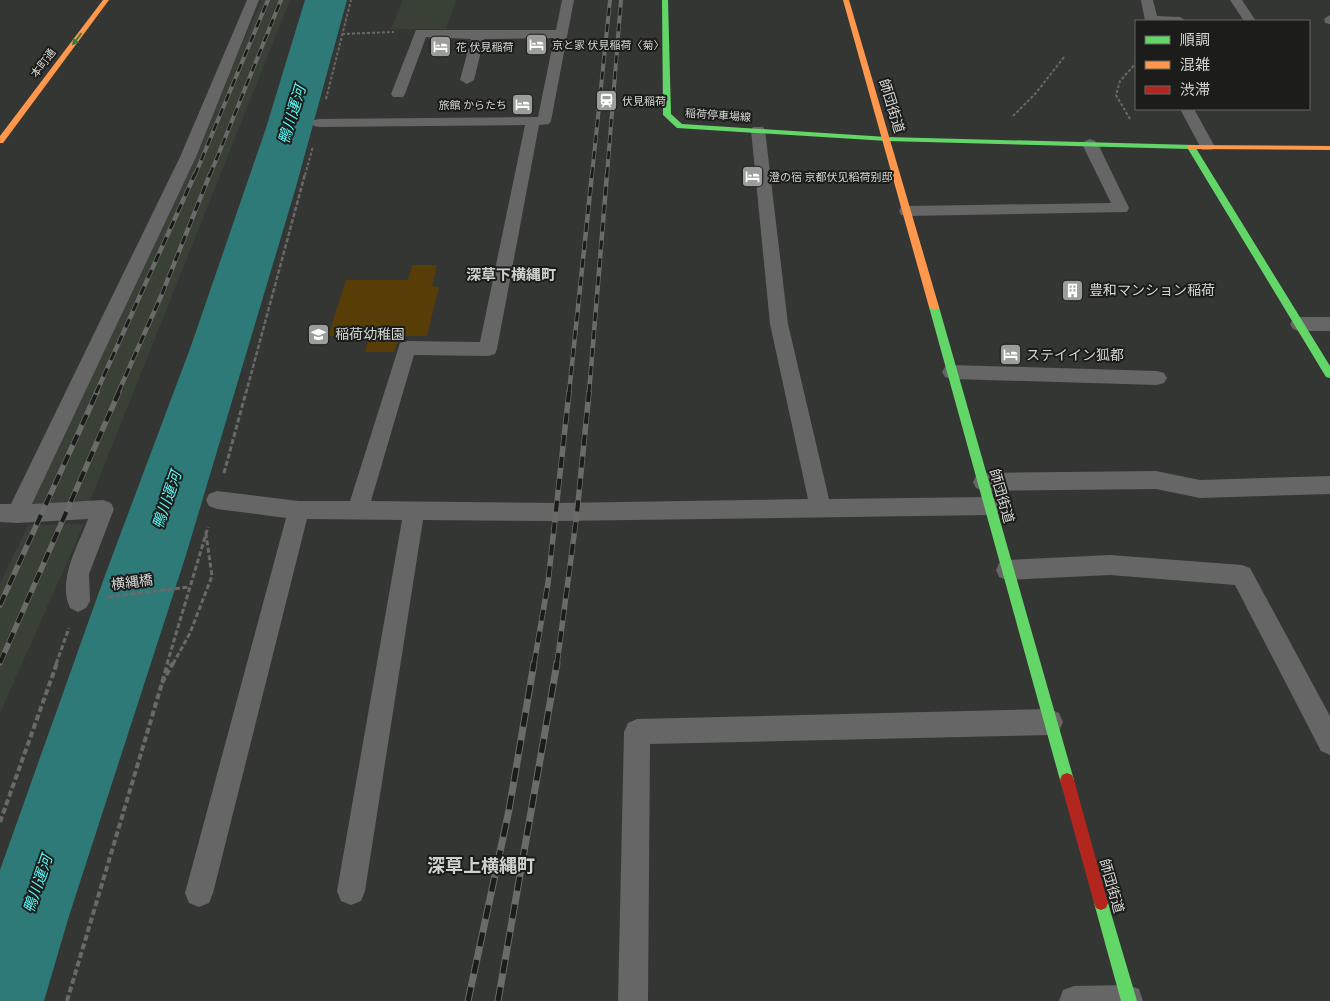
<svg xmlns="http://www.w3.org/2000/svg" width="1330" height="1001" viewBox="0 0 1330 1001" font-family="Overpass,'Noto Sans JP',sans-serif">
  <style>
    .built { fill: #394036 }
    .green { fill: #583d07 }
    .water { fill: #2d7a79 }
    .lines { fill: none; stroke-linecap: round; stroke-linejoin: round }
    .path-far3 { stroke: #686968; stroke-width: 2; stroke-dasharray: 3 2; stroke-linecap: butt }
    .path-far2 { stroke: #686968; stroke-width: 2.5; stroke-dasharray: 4.5 2; stroke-linecap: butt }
    .path-far1 { stroke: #686968; stroke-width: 3; stroke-dasharray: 5 2.5; stroke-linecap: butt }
    .path { stroke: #686968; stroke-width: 4; stroke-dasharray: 6 3; stroke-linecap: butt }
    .lane { fill: #656665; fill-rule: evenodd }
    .fast { fill: #63d668; fill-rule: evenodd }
    .slow { fill: #ff974d; fill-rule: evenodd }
    .jam { fill: #b3261e; fill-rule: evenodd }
    .rail-far3-casing { stroke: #6a6c6a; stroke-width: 4 }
    .rail-far2-casing { stroke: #6a6c6a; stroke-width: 4.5 }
    .rail-far1-casing { stroke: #6a6c6a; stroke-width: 5.5 }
    .rail-casing { stroke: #6a6c6a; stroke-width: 7 }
    .rail-far3 { stroke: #1c1d1b; stroke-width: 2.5; stroke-dasharray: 8; stroke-linecap: butt }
    .rail-far2 { stroke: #1c1d1b; stroke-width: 3; stroke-dasharray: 9; stroke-linecap: butt }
    .rail-far1 { stroke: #1c1d1b; stroke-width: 4; stroke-dasharray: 11; stroke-linecap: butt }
    .rail { stroke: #1c1d1b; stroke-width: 5; stroke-dasharray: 14; stroke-linecap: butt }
    .oneway { fill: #407a42 }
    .labels { text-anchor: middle; stroke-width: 4; stroke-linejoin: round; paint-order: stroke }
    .far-poi-label { font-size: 11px; fill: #d4d6d3; stroke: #1c1d1b; text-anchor: start }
    .far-street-label { font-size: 11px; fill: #d4d6d3; stroke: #1c1d1b }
    .street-label { font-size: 14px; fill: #d4d6d3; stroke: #1c1d1b }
    .poi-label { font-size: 14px; fill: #d4d6d3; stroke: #1c1d1b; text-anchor: start }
    .water-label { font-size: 15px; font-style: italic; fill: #5bf8f5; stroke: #1c1d1b }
    .neighbourhood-label { font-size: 15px; font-weight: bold; fill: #ced2cc; stroke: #1c1d1b }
    .near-neighbourhood-label { font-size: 18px; font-weight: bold; fill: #ced2cc; stroke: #1c1d1b }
  </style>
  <rect width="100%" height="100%" fill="#343633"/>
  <path class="built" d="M 262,0 L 290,0 L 90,501 L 32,504 Z
    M 403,0 L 456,0 L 446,29 L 391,29 Z
    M 84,524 L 0,713 L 0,584 L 28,525 Z"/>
  <path class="green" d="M 412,265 L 437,265 L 432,286 L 439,287 L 427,336 L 399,336 L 394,352 L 365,352 L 369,336 L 328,336 L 346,280 L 408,280 Z"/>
  <path class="water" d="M 305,0 L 347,0 L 296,187 L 186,555 L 69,916 L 44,1001 L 0,1001 L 0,870 L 104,578 L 191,346 L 266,128 Z"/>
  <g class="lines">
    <path class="path-far3" d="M 342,34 L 394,32
      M 326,99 L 351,0
      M 1013,116 L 1035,94 L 1065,56
      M 1130,119 L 1116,95 L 1120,81 L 1136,63
      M 305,175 L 313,146"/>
    <path class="path-far2" d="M 246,393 L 305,174"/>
    <path class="path-far1" d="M 224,473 L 246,392
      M 108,597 L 189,587
      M 56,664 L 69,628
      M 167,664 L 208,527
      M 173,664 L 190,633 L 212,576 L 206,534"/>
    <path class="path" d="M 162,683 L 173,663
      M 0,822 L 57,663
      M 67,1001 L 168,663"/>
    <path class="lane" d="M 247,0 L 259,0 L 196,157 L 32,504 L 103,500 L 111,503 L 114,509 L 89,574 L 90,601 L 86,608 L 78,612 L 70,608 C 57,580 78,546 88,519 L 17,523 L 0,522 L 0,504 L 11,504 L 180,157 Z
      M 562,0 L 574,0 L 551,121 L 549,124 L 539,125 L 497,349 L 495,354 L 488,356 L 414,355 L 371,501 L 557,503 L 808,499 L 770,324 L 751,130 L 753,127 L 763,127 L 765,130 L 788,324 L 829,499 L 990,497 L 998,500 L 1001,506 L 998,512 L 990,515 L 557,521 L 423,520 L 365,891 L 361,901 L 351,905 L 341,901 L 337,891 L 402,520 L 307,519 L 213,893 L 209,903 L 199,907 L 189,903 L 185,893 L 286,518 L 217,509 L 209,506 L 206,500 L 209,494 L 217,491 L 299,501 L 350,501 L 400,343 L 407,341 L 480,342 L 525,125 L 319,127 L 314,126 L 312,123 L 314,120 L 319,119 L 538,117 L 554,38 L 484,39 L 474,80 L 467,84 L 460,80 L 471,39 L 426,37 L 405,94 L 403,97 L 393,97 L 391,94 L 416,30 L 556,30 Z
      M 1141,0 L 1153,0 L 1157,16 L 1180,17 L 1186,21 L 1145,21 Z
      M 1230,0 L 1242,0 L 1256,21 L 1244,21 Z
      M 1330,15 L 1330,24 L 1325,23 L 1324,19 Z
      M 1180,109 L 1194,109 L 1215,147 L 1212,150 L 1202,150 Z
      M 1090,139 L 1095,141 L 1098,144 L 1129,208 L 1127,212 L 907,216 L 901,215 L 899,211 L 901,207 L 907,206 L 1111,203 L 1082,144 L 1085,141 Z
      M 1299,317 L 1330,317 L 1330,331 L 1299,331 L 1293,329 L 1290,324 L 1293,319 Z
      M 952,365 L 1157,371 L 1164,373 L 1167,378 L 1164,383 L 1157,385 L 952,379 L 945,377 L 942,372 L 945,367 Z
      M 1156,471 L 1200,480 L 1330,476 L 1330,494 L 1200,498 L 1156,489 L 983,491 L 976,488 L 973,482 L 976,476 L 983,473 Z
      M 1110,555 L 1242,565 L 1250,568 L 1330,716 L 1330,755 L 1321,751 L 1235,585 L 1110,575 L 1007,580 L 999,577 L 996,570 L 999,563 L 1007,560 Z
      M 1050,709 L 1059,713 L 1063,722 L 1059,731 L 1050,735 L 650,744 L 648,1001 L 618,1001 L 624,732 L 628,723 L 637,719 Z
      M 1128,985 L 1139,989 L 1143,1001 L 1059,1001 L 1063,990 L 1074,986 Z"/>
    <path class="fast" d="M 662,0 L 668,0 L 671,114 L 682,124 L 887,137 L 1194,145 L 1330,366 L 1330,378 L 1326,377 L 1188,149 L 887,141 L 677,128 L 663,115 Z
      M 934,304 L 939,307 L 1074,780 L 1072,785 L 1067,787 L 1062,785 L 1060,780 L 929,307 Z
      M 1101,896 L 1106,898 L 1108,903 L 1137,1001 L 1121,1001 L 1094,903 L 1096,898 Z"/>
    <path class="slow" d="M 103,0 L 109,0 L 3,143 L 0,143 L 0,136 Z
      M 843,0 L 849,0 L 939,307 L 937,309 L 934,310 L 929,307 Z
      M 1188,145 L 1330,146 L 1330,150 L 1191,149 L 1188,149 Z"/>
    <path class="jam" d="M 1067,773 L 1072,775 L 1074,780 L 1108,903 L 1106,908 L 1101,910 L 1096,908 L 1094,903 L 1060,780 L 1062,775 Z"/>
    <defs>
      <path id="rail-far3" d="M 195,175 L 268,0
        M 210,175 L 281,0
        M 592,175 L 610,0
        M 607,175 L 621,0"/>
      <path id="rail-far2" d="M 96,393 L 195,174
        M 118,393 L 162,294 L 210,174
        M 569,393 L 592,174
        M 589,393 L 607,174"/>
      <path id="rail-far1" d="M 0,605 L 97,392
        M 0,663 L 119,392
        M 534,664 L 548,583 L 569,392
        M 557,664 L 577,513 L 589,392"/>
      <path id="rail" d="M 468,1001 L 509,810 L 534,663
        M 498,1001 L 557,663"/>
    </defs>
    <use href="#rail-far3" class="rail-far3-casing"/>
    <use href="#rail-far2" class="rail-far2-casing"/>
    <use href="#rail-far1" class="rail-far1-casing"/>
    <use href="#rail" class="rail-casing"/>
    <use href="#rail-far3" class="rail-far3"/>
    <use href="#rail-far2" class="rail-far2"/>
    <use href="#rail-far1" class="rail-far1"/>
    <use href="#rail" class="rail"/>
  </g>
  <defs><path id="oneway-solid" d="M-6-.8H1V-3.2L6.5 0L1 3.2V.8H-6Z" transform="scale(1.25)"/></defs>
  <use class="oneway" href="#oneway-solid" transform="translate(77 39) rotate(127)"/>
  <defs>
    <symbol id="hotel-square" viewBox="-11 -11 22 22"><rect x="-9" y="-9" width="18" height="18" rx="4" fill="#9c9e9b" stroke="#1c1d1b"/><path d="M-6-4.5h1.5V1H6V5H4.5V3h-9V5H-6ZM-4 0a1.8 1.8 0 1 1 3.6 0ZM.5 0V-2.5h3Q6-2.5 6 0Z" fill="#fff"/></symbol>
    <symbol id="station-square" viewBox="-11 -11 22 22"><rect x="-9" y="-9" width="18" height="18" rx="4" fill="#9c9e9b" stroke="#1c1d1b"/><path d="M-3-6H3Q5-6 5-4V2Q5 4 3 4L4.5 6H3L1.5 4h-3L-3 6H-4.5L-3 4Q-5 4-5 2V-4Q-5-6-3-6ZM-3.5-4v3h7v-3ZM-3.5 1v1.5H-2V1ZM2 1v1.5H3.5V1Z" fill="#fff"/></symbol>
    <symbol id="building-square" viewBox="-11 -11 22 22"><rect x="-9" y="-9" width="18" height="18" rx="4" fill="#9c9e9b" stroke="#1c1d1b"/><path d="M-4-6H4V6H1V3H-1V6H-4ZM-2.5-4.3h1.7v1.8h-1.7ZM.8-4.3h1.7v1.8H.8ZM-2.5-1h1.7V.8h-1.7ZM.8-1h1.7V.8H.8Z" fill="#fff"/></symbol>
    <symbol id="school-square" viewBox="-11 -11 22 22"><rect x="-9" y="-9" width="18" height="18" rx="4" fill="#9c9e9b" stroke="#1c1d1b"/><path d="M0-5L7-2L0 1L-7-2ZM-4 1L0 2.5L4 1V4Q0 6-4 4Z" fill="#fff"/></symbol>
  </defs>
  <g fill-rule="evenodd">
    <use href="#hotel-square" x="524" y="32" width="25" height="25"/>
    <use href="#hotel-square" x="428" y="34" width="25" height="25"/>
    <use href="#station-square" x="594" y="88" width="25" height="25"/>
    <use href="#hotel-square" x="510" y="92" width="25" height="25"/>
    <use href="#hotel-square" x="740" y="164" width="25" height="25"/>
    <use href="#building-square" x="1060" y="278" width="25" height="25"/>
    <use href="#school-square" x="306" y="322" width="25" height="25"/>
    <use href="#hotel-square" x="998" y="342" width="25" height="25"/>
  </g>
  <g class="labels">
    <g class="far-poi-label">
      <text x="552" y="49">京と家 伏見稲荷〈菊〉</text>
      <text x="456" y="51">花 伏見稲荷</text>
      <text x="622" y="105">伏見稲荷</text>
      <text x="507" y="109" text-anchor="end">旅館 からたち</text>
      <text x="769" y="181">澄の宿 京都伏见稻荷别邸</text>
    </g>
    <g class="far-street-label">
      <text transform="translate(43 63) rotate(-53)" y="4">本町通</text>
      <text transform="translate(718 115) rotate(4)" y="4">稲荷停車場線</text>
    </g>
    <g class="street-label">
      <text transform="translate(892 106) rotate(73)" y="5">師団街道</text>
      <text transform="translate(1002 496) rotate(74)" y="5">師団街道</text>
      <text transform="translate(132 582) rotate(-7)" y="5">横縄橋</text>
      <text transform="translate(1112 886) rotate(74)" y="5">師団街道</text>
    </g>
    <g class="poi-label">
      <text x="1089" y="295">豊和マンション稲荷</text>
      <text x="335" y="339">稲荷幼稚園</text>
      <text x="1026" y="360">ステイイン狐都</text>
    </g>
    <g class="water-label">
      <text transform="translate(292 115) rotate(-73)" y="5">鴨川運河</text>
      <text transform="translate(167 500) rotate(-71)" y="5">鴨川運河</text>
      <text transform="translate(38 884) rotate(-71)" y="5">鴨川運河</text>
    </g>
    <g class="neighbourhood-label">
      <text x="511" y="280">深草下横縄町</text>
    </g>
    <g class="near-neighbourhood-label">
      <text x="481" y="872">深草上横縄町</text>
    </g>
  </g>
  <rect x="1135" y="20" width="175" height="90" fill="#1c1d1b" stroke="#666765"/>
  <rect x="1145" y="36" width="25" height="8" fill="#63d668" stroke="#666765"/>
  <text x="1180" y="45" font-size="15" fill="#d4d6d3">順調</text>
  <rect x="1145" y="61" width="25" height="8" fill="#ff974d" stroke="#666765"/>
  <text x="1180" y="70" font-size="15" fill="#d4d6d3">混雑</text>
  <rect x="1145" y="86" width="25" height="8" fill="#b3261e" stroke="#666765"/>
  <text x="1180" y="95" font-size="15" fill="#d4d6d3">渋滞</text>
</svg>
